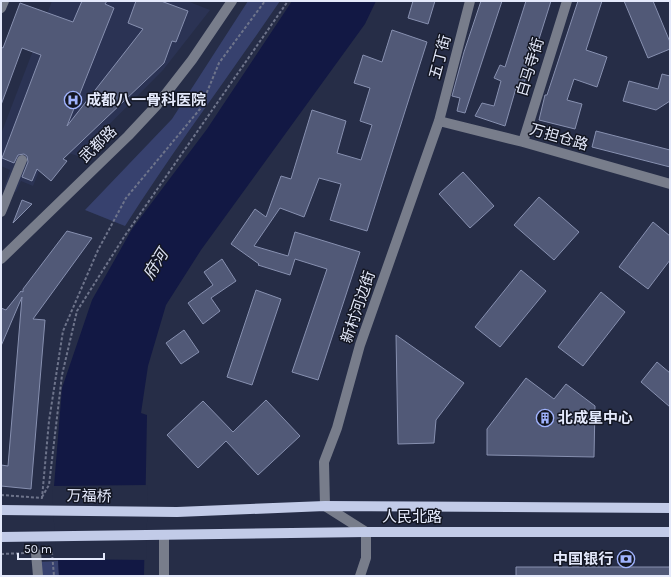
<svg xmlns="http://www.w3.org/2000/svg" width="671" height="577" viewBox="0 0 671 577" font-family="Karla,'Noto Sans SC',sans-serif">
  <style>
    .built { fill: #2b3354 }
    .green { fill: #37416e }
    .water { fill: #121844 }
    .pier { fill: #262d47 }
    .building { fill: #515977; stroke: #8790b0 }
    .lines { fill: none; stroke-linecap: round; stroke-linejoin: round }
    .path { stroke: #6e748b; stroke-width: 2; stroke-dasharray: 3 2; stroke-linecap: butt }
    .minor { stroke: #787d8b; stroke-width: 10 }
    .major { stroke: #c2cbe8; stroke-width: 10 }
    .labels { text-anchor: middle; stroke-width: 3; stroke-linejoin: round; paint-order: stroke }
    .street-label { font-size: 15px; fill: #e4e9fb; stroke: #131622 }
    .poi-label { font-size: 15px; font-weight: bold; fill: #e4e9fb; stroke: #131622; text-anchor: start }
    .water-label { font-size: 16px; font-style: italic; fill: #dee3f4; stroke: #131622 }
  </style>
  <rect width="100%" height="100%" fill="#262d47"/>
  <path class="built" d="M 52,1 L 187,1 L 210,10 L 163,70 L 78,156 L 49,147 L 33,186 L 21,181 L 16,192 L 4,188 L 10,170 L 1,166 L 1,134 Z"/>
  <path class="green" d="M 248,1 L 280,1 C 229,76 174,149 125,226 L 85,210 L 172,119 Z
    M 58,561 L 59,576 L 41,576 L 40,562 Z"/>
  <path class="water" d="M 292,1 L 376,1 L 365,24 L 201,250 L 166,305 L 148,366 L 141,413 L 147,415 L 144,576 L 59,576 L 54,486 L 62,388 L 92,300 L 132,229 L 207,129 Z"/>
  <path class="pier" d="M 148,485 L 146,560 L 56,559 L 52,486 Z"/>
  <path class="building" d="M 82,1 L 107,1 L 105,4 L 114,8 L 67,126 L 143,29 L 128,23 L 136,1 L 161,1 L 188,11 L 176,42 L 172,41 L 164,63 L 63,159 L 67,161 L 51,181 L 37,169 L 32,181 L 22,177 L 28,162 L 27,156 L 24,154 L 18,155 L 14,163 L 2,158 L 41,55 L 22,48 L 1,105 L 1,47 L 3,48 L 20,3 L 73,22 Z
    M 413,1 L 435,1 L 428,24 L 408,18 Z
    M 481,1 L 502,1 L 465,113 L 457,111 L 460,98 L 452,96 L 464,52 Z
    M 526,1 L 551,1 L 528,74 L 520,90 L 516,88 L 505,126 L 475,116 L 482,103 L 494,106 L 501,81 L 494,78 L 500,65 L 505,67 Z
    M 578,1 L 602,1 L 586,50 L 607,57 L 597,87 L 574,79 L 567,100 L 582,104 L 575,129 L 539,120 L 545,95 L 547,95 Z
    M 624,1 L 653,1 L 670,42 L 670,49 L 648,58 Z
    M 392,30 L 427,42 L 367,231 L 330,220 L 341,184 L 319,178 L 304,217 L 280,208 L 254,246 L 288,256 L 295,232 L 360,252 L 318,380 L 292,372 L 327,269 L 295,259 L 290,275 L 258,265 L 259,264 L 231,244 L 255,209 L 266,217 L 281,176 L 291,179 L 312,110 L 346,121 L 337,153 L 361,160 L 372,125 L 360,121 L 370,88 L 354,83 L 363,55 L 382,62 Z
    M 662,74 L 670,76 L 670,101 L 656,110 L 623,101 L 629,81 L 658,89 Z
    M 596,131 L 670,150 L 670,167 L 592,147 Z
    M 463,172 L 494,206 L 470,228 L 439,194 Z
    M 539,197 L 579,232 L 554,260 L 514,225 Z
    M 22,200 L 32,204 L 13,223 Z
    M 653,222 L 670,236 L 670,260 L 648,289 L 619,267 Z
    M 67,231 L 92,238 L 33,319 L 45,320 L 31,489 L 1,486 L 1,465 L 8,466 L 22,297 L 1,346 L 1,308 L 6,310 L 21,291 L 23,292 L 23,289 Z
    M 222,259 L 236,281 L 211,298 L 220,311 L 203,324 L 188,303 L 213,285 L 204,272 Z
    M 521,270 L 546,291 L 500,347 L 475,327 Z
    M 256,290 L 281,299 L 252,385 L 227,377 Z
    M 601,292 L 625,312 L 583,366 L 558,347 Z
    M 184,330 L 199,352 L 181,364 L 166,343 Z
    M 396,335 L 464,383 L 436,420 L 434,443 L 398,444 Z
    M 657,362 L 670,373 L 670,407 L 641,382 Z
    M 526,378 L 554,399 L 566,384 L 595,406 L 594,457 L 487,455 L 487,429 Z
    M 266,400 L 300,436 L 258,475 L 226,441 L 198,468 L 167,435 L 203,401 L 233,432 Z
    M 516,567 L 670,567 L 670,576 L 516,576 Z"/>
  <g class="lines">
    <path class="path" d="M 1,495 L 42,498 L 49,421 L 63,331 L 98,250 L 126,198 L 200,109 L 219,63 L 265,1
      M 42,497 L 49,485 L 62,375 L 77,311 L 124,237 L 288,1
      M 46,553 L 52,553 L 54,576
      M 1,554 L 26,553"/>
    <path class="minor" d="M 1,8 L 4,1
      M 439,121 L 523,142 L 670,184
      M 523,142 L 567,1
      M 1,212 L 22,160
      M 1,259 L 128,136 L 157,105 L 192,60 L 232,1
      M 164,536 L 164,576
      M 36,553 L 38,576
      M 360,576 L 366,558 L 366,532 L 325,506 L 324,462 L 337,428 L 360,345 L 439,121 L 470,1"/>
    <path class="major" d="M 1,510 L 177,512 L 325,506 L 670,508
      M 1,537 L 366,532 L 670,532"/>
  </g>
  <defs>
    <symbol id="hospital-ring" viewBox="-11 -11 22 22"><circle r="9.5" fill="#131622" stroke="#a0b3fd" stroke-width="1.5"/><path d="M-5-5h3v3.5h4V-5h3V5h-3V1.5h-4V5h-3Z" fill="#a0b3fd"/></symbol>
    <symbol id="building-ring" viewBox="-11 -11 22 22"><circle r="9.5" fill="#131622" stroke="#a0b3fd" stroke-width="1.5"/><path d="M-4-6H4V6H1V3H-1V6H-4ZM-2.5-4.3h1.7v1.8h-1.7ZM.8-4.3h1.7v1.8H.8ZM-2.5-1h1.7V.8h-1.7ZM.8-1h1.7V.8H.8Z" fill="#a0b3fd"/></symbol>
    <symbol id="bank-ring" viewBox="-11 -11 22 22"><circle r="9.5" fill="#131622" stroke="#a0b3fd" stroke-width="1.5"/><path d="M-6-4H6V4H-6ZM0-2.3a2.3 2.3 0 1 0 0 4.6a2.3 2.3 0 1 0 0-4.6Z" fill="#a0b3fd"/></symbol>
  </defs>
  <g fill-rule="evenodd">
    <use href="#hospital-ring" x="63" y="90" width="20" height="20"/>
    <use href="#building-ring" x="535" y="408" width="20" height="20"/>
    <use href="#bank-ring" x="616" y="549" width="20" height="20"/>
  </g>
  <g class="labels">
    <g class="street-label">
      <text transform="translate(440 57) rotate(-75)" y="5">五丁街</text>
      <text transform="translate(530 67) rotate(-73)" y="5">白马寺街</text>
      <text transform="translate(559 137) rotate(16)" y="5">万担仓路</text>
      <text transform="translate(98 144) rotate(-44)" y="5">武都路</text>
      <text transform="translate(358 307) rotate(-71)" y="5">新村河边街</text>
      <text transform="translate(89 496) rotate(1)" y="5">万福桥</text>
      <text x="412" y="522">人民北路</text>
    </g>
    <g class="poi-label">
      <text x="86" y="105">成都八一骨科医院</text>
      <text x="558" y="423">北成星中心</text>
      <text x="613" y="564" text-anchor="end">中国银行</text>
    </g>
    <g class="water-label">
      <text transform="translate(155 264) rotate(-58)" y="6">府河</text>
    </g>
  </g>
  <rect width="671" height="577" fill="none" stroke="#e4e9fb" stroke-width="4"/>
  <path d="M18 553v6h86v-6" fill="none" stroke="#e4e9fb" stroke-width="2"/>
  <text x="24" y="553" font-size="12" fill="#e4e9fb" stroke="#131622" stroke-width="3" paint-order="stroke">50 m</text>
</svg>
